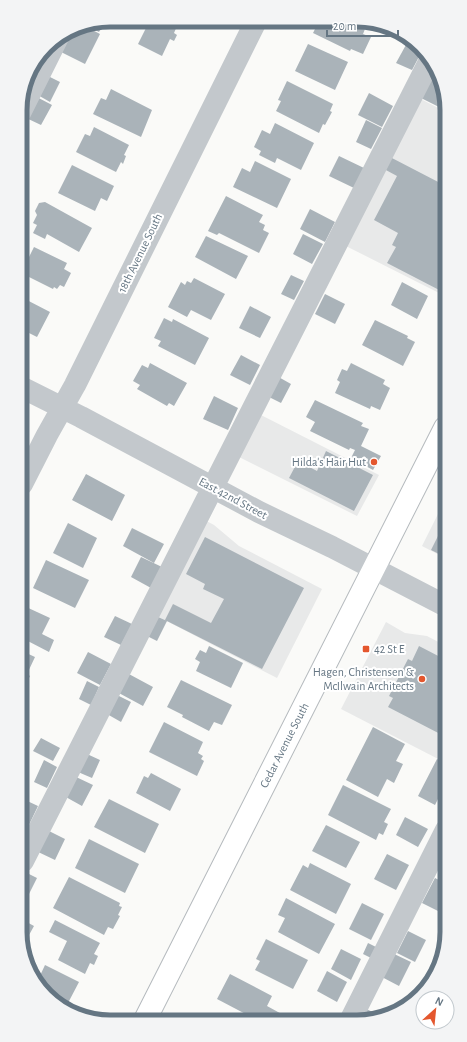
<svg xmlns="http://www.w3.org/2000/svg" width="467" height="1042" viewBox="0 0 467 1042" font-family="'Alegreya Sans',sans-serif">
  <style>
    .built { fill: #e8e9e9 }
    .building { fill: #aab3b9 }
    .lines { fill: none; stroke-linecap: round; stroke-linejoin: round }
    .major-casing { stroke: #b5babe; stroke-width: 24 }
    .minor { stroke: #c3c8cc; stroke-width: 22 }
    .major { stroke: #fff; stroke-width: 22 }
    .poi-dot { fill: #e4572e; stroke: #fff; stroke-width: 1.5 }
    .labels { text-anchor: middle; stroke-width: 4; stroke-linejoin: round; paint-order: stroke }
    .street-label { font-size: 12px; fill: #657683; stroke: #fff }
    .poi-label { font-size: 12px; fill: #657683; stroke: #fff; text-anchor: end }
    .rim { fill: none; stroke: #657683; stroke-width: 5 }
  </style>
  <rect width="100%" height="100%" fill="#fafaf8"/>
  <path class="built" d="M 415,96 L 444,111 L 445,296 L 340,243 Z
    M 257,413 L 379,475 L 357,516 L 235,455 Z
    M 445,500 L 445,558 L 422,546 Z
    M 199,517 L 214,525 L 239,546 L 322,589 L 277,678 L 151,613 Z
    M 386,622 L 405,633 L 427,636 L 446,646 L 446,763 L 341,709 Z"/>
  <path class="building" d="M 150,20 L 165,20 L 177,26 L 174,33 L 177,35 L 174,41 L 170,39 L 162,56 L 138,44 Z
    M 105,21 L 99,32 L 85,25 L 102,22 Z
    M 319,21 L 362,22 L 367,24 L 363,34 L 371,37 L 363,54 L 351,49 L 350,51 L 313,33 Z
    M 83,25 L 100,34 L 85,64 L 57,50 L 67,32 L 76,27 Z
    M 407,43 L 422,51 L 412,70 L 396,63 Z
    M 308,44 L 348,62 L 335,90 L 295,71 Z
    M 428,74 L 441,81 L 444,86 L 444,96 L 439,107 L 417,96 Z
    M 46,75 L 60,82 L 50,102 L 36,94 Z
    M 287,81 L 333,104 L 330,111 L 332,112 L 325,125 L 323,124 L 319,133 L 276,111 L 281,101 L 278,100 Z
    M 111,89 L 152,110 L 141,137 L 93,114 L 101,98 L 106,100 Z
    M 369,93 L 393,106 L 382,127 L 358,115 Z
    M 33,95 L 52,105 L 41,125 L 22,116 Z
    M 366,120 L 382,128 L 371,149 L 356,142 Z
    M 275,123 L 314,143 L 301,170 L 277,158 L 275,163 L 259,155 L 261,151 L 254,147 L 262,130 L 270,134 Z
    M 94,127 L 129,145 L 124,155 L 126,156 L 123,164 L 121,162 L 116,172 L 76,152 L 85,134 L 90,136 Z
    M 20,140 L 25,142 L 20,152 Z
    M 339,156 L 364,168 L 354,188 L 329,176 Z
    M 390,157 L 444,185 L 445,293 L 387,263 L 396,247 L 392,245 L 398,233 L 374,220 L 397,176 L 384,169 Z
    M 255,161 L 291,179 L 277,208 L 233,187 L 242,168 L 250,172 Z
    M 72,165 L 114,186 L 107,201 L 101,198 L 95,211 L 58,193 Z
    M 226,196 L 263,215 L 259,222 L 265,225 L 263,230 L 269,233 L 259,253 L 219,233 L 217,235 L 208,231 Z
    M 45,202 L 92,228 L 79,252 L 47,234 L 45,239 L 33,233 L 37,225 L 33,223 L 37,215 L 35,211 L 39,203 Z
    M 310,209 L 335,222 L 325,242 L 300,229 Z
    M 303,234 L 323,244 L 312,264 L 293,254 Z
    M 206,236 L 248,256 L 236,279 L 195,257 Z
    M 34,247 L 67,263 L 64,269 L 71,273 L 64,287 L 60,285 L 57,289 L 54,287 L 53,289 L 21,273 L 21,261 L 22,258 L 27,261 Z
    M 291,275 L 304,281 L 294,300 L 281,294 Z
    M 194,278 L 225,294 L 211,320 L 191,310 L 187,317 L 168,307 L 181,282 L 185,285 L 187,281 L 191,283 Z
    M 402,282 L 428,296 L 417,319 L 391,305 Z
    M 325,294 L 345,304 L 335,324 L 315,314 Z
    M 21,297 L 50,312 L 37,337 L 21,329 Z
    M 250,306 L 271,317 L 260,338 L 239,328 Z
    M 164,318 L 172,322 L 173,319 L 209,338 L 195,365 L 158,346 L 161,341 L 154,338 Z
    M 375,320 L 408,336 L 407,338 L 415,342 L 403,366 L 362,345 Z
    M 241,355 L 260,365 L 250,385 L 230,375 Z
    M 150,363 L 187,383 L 174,406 L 169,403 L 167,406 L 137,389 L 140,385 L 133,381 L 142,365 L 148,368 Z
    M 351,363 L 385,380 L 383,384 L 390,388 L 380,410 L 371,406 L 370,409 L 335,393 L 340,382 L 337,380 L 342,369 L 347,371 Z
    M 275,375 L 291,384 L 281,403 L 265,395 Z
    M 214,396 L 238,408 L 228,430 L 203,419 Z
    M 315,400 L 363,423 L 361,426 L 369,429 L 361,446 L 381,456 L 373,470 L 351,458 L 355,450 L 350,448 L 349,450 L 310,431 L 315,422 L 306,417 Z
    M 326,451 L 373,475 L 354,511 L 289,478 L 298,461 L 317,471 Z
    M 86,474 L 125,495 L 112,521 L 72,500 Z
    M 445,522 L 445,557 L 431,550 Z
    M 68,523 L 97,538 L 83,568 L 53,553 Z
    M 132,528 L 164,544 L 154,563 L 123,546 Z
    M 205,537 L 304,588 L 262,669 L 165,620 L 173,604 L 211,623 L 224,599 L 203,589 L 205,584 L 186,574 Z
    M 141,557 L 162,567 L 151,588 L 131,577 Z
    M 46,560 L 89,580 L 75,608 L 33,588 Z
    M 24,606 L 50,618 L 42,634 L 54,640 L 49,652 L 22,638 L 22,611 Z
    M 115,616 L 132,624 L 121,645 L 104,637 Z
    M 156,616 L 167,621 L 157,641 L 147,636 Z
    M 209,646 L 243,663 L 231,688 L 196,671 L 200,662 L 195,659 L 200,650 L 206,653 Z
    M 419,646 L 446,660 L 446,737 L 388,707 L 393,698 L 389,696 L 408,659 L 412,661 Z
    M 22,651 L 35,657 L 27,674 L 30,676 L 22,692 Z
    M 88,652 L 111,664 L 100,685 L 77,673 Z
    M 127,673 L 153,687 L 143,706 L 117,692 Z
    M 181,680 L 232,705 L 222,725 L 214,722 L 209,731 L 182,717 L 183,715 L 167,707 Z
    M 87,681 L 99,687 L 91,705 L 79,699 Z
    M 117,695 L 131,702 L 121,722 L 107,714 Z
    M 164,722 L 203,742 L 198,753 L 203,756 L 201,759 L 204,761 L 197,776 L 149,752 Z
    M 373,727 L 405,744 L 396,761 L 403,764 L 394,783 L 387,779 L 378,797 L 346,780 Z
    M 41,738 L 60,748 L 53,761 L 33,751 Z
    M 87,754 L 100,760 L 92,778 L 78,772 Z
    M 437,759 L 446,764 L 446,783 L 435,805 L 418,796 Z
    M 44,760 L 57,767 L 47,788 L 34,782 Z
    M 151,773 L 181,789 L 170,811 L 136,793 L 144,776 L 148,778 Z
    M 74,776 L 93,785 L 82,806 L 64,796 Z
    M 343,785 L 391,809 L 384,822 L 388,824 L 383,835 L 379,833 L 376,840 L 328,815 Z
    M 23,799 L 38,806 L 28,827 L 23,824 Z
    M 109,799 L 159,824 L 145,853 L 94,827 Z
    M 405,817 L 428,829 L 418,847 L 396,835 Z
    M 326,825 L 360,842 L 346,868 L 312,851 Z
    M 45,829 L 65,839 L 55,860 L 34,850 Z
    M 89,839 L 139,864 L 125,893 L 75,868 Z
    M 387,854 L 409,865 L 396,890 L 374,879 Z
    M 310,863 L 351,884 L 336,914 L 290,890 L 303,865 L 308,868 Z
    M 23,871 L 37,878 L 27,898 L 23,896 Z
    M 69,877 L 120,903 L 119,906 L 122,907 L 118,915 L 120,916 L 113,929 L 108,927 L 104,935 L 53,908 Z
    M 435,878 L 447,884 L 447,908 L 444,914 L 422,903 Z
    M 286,898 L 335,924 L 319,954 L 278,932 L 285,918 L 278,915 Z
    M 362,903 L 384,914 L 371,940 L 349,929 Z
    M 23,920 L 34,926 L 23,946 Z
    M 55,920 L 100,943 L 94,954 L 98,956 L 94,965 L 90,963 L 85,974 L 58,960 L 67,941 L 49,932 Z
    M 408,931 L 426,940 L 415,962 L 397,953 Z
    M 266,939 L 308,960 L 293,989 L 255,970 L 260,961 L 256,959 Z
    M 368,943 L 376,947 L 371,958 L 363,954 Z
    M 341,949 L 361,959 L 351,980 L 331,969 Z
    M 390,952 L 411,962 L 399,986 L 378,975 Z
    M 45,965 L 79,982 L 68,1003 L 63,1000 L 61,1005 L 50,1000 L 38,980 Z
    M 327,971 L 347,982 L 337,1002 L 317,991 Z
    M 230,974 L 272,996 L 267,1006 L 289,1018 L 288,1019 L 257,1020 L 217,999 Z
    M 362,1007 L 377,1014 L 374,1019 L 356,1019 Z"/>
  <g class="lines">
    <defs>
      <g id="major">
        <path id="s1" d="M 145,1020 L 445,428"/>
      </g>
    </defs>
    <use href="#major" class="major-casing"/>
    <path class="minor" d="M 20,113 L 58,37
      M 21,387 L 81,417 L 259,512 L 332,547 L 446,606
      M 22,484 L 47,435 L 75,385 L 256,21
      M 23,861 L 429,62
      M 351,1019 L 446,830"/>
    <use href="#major" class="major"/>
  </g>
  <g class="poi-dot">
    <circle cx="374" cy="462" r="4"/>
    <rect x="362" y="645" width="8" height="8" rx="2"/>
    <circle cx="422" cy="679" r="4"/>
  </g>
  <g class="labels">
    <g class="street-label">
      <text transform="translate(140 253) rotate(-64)" y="4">18th Avenue South</text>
      <text transform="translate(233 498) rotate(28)" y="4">East 42nd Street</text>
      <text dy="4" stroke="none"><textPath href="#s1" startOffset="308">Cedar Avenue South</textPath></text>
    </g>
    <g class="poi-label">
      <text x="366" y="466">Hilda's Hair Hut</text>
      <text x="374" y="653" text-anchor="start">42 St E</text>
      <text x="414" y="676">Hagen, Christensen &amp;<tspan x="414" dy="14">McIlwain Architects</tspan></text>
    </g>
  </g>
  <path d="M0 0H467V1042H0ZM110 27H357A83 83 0 0 1 440 110V932A83 83 0 0 1 357 1015H110A83 83 0 0 1 27 932V110A83 83 0 0 1 110 27Z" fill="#f3f4f5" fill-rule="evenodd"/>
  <path class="rim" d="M110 27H357A83 83 0 0 1 440 110V932A83 83 0 0 1 357 1015H110A83 83 0 0 1 27 932V110A83 83 0 0 1 110 27Z"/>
  <g transform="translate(435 1010) rotate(27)"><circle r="19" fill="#ffffff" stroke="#c1c8cd"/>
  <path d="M0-3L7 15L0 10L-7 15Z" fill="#e4572e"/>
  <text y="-6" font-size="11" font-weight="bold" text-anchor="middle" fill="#657683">N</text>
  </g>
  <path d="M327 30v6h71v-6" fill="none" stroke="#657683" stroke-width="2"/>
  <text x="333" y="30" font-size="12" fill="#657683" stroke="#ffffff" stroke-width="3" paint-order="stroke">20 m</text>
</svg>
